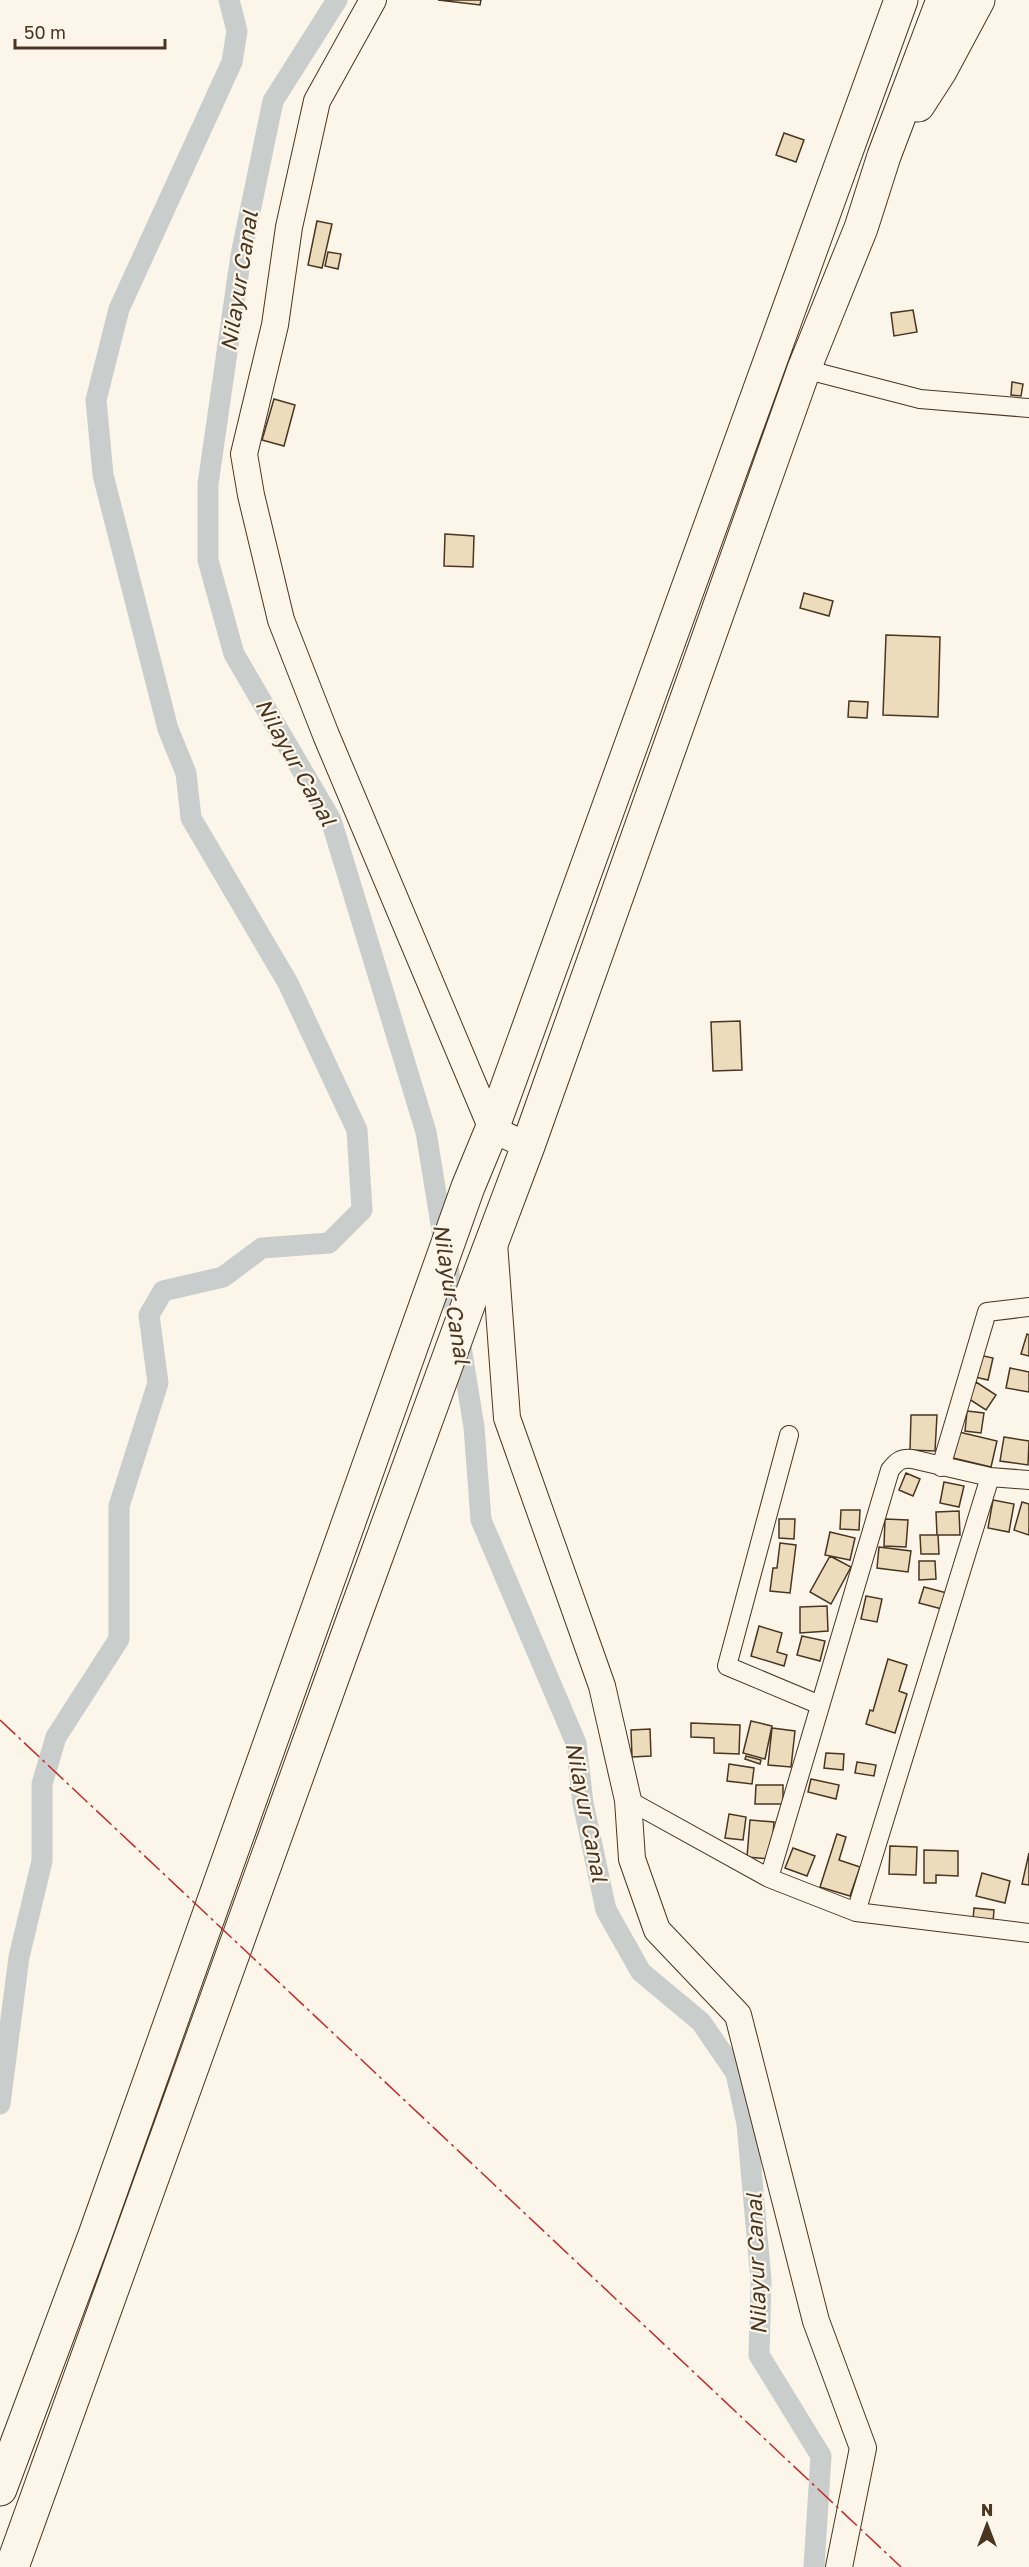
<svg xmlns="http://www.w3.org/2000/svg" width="1029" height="2567" viewBox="0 0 1029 2567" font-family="'Golos Text',sans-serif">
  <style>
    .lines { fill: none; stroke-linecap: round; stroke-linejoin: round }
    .canal { stroke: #c9cecd; stroke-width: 21 }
    .building { fill: #ecdcbc; stroke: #4a3520; stroke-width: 1.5 }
    .street-casing { stroke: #4a3520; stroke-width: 20 }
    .secondary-casing { stroke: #4a3520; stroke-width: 28 }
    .highway-casing { stroke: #4a3520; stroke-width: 35 }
    .street { stroke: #fbf6e9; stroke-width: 18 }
    .secondary { stroke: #fbf6e9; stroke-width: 26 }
    .highway { stroke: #fbf6e9; stroke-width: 33 }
    .power { stroke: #c62828; stroke-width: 1.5; stroke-dasharray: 21 4.5 3 4.5; stroke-linecap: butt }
    .labels { text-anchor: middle; stroke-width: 4.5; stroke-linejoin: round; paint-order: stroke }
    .water-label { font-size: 22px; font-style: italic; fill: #4a3520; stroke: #fbf6e9 }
  </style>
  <rect width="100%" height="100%" fill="#fbf6e9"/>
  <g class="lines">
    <path class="canal" d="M 337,0 L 273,101 L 241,255 L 208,484 L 208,560 L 234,654 L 331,820 L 426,1132 L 474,1427 L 481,1520 L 576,1743 L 583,1803 L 606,1910 L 641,1972 L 701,2022 L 736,2073 L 747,2124 L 761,2280 L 759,2355 L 821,2456 L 814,2567
      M 0,2104 L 19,1957 L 42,1861 L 42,1784 L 56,1737 L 119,1639 L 119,1506 L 158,1383 L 149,1315 L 163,1291 L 223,1277 L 262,1248 L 329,1243 L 362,1210 L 357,1130 L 288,983 L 191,818 L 186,773 L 168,729 L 103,475 L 96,400 L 119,309 L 232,62 L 237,31 L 229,0"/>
  </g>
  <path class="building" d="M 438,0 L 481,0 L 480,5 Z
    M 784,133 L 804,140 L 796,162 L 776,155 Z
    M 317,221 L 332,224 L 322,268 L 308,265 Z
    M 328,252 L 341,254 L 338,269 L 325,266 Z
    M 913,310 L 917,332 L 894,336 L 891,313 Z
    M 1012,382 L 1023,384 L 1021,396 L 1011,395 Z
    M 274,399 L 295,405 L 284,446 L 262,440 Z
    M 445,534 L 474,536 L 473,567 L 444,566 Z
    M 804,593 L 833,601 L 829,616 L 800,608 Z
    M 886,635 L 940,637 L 938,717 L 883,715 Z
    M 849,701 L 868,702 L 867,718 L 848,717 Z
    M 740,1021 L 742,1070 L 713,1071 L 711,1022 Z
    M 1027,1334 L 1029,1335 L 1029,1356 L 1021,1354 Z
    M 979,1355 L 993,1358 L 988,1380 L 975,1377 Z
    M 1010,1368 L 1029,1372 L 1029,1392 L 1006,1388 Z
    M 976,1382 L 996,1395 L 986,1410 L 966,1397 Z
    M 967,1411 L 984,1413 L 981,1433 L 965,1431 Z
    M 911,1415 L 937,1415 L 935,1451 L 910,1450 Z
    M 959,1432 L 997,1441 L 991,1467 L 953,1458 Z
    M 1004,1437 L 1029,1441 L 1028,1465 L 1000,1461 Z
    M 906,1473 L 920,1479 L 913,1496 L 899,1490 Z
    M 944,1482 L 964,1486 L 959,1507 L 940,1503 Z
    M 993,1500 L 1014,1504 L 1009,1532 L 988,1528 Z
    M 1022,1502 L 1029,1504 L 1029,1535 L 1014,1530 Z
    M 841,1510 L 860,1510 L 859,1530 L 840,1529 Z
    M 959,1511 L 960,1535 L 938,1535 L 939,1554 L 921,1554 L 920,1535 L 937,1535 L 936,1512 Z
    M 779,1519 L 795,1519 L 794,1539 L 779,1538 Z
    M 885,1519 L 908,1520 L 906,1547 L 884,1546 Z
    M 830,1532 L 855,1538 L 850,1560 L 825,1555 Z
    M 780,1543 L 796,1545 L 790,1593 L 770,1591 L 773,1568 L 777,1568 Z
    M 879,1547 L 911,1551 L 908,1572 L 877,1568 Z
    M 830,1556 L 851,1567 L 831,1604 L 810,1592 Z
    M 919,1561 L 935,1561 L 936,1579 L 919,1580 Z
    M 924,1587 L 947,1593 L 942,1609 L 919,1603 Z
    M 866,1596 L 882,1599 L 877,1622 L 861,1619 Z
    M 827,1606 L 828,1631 L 800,1633 L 800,1607 Z
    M 759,1626 L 782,1633 L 777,1652 L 787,1655 L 784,1666 L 751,1656 Z
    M 802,1636 L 825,1641 L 820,1661 L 797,1655 Z
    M 888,1659 L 907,1665 L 899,1691 L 907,1694 L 895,1733 L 866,1724 L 870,1710 L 873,1711 Z
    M 751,1721 L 772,1726 L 765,1759 L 743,1753 Z
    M 691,1723 L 740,1725 L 739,1754 L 714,1753 L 714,1738 L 691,1737 Z
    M 772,1728 L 795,1731 L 791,1767 L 768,1765 Z
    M 650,1729 L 651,1756 L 632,1757 L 631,1730 Z
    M 826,1753 L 844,1754 L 843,1770 L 824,1768 Z
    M 746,1756 L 761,1760 L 760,1764 L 745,1759 Z
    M 857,1762 L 876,1765 L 874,1776 L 855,1773 Z
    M 729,1764 L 754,1768 L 752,1784 L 727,1781 Z
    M 811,1779 L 839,1785 L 836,1799 L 808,1792 Z
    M 756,1785 L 783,1785 L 783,1804 L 755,1804 Z
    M 729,1814 L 746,1817 L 743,1840 L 725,1838 Z
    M 750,1820 L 774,1822 L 771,1859 L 747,1857 Z
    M 837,1834 L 846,1837 L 839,1860 L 860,1867 L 850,1896 L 820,1887 Z
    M 890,1846 L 917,1847 L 916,1875 L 889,1874 Z
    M 793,1848 L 815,1856 L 807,1876 L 785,1868 Z
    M 924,1850 L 958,1851 L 958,1876 L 936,1875 L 936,1883 L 924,1883 Z
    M 1029,1853 L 1029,1885 L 1022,1884 Z
    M 982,1873 L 1010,1881 L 1005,1903 L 976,1896 Z
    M 974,1908 L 994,1910 L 993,1922 L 973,1920 Z"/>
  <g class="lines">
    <defs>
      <path id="street" d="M 804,369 L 920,399 L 1029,408
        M 789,1435 L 727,1666 L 820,1705
        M 941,1467 L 987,1312 L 1029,1307
        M 628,1800 L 769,1878 L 856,1912 L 1029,1933
        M 769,1878 L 890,1470 C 897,1461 901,1458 912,1459 L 990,1477 L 1029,1480
        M 856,1912 L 990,1477"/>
      <path id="secondary" d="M 373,0 L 317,101 L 289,227 L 275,325 L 244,454 L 251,495 L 281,620 L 326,735 L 492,1129 L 528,1146
        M 494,1243 L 507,1418 L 602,1686 L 628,1800 L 632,1859 L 657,1930 L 738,2015 L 816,2321 L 863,2448 L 839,2567"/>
      <path id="highway" d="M 918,105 L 940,71 L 978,0
        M 0,2489 L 95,2235 L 468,1187 L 492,1129 L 901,0
        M 12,2567 L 352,1623 L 471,1297 L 528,1146 L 804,369 L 861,228 L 884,156 L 943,0"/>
    </defs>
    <use href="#street" class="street-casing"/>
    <use href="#secondary" class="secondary-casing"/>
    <use href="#highway" class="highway-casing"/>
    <use href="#street" class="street"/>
    <use href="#secondary" class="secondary"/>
    <use href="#highway" class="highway"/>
    <path class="power" d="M 0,1720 L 901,2567"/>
  </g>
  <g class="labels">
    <g class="water-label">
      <text transform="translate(239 281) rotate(-81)" y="8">Nilayur Canal</text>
      <text transform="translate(296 762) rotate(61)" y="8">Nilayur Canal</text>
      <text transform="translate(452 1294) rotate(81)" y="8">Nilayur Canal</text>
      <text transform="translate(587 1812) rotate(79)" y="8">Nilayur Canal</text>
      <text transform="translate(756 2264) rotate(-92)" y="8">Nilayur Canal</text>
    </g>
  </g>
  <g transform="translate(987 2525)" stroke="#fbf6e9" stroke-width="4.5" paint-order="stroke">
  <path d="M0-4.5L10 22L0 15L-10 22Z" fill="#4a3520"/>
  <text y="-9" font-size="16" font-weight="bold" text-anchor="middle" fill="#4a3520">N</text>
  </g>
  <path d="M15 39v9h150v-9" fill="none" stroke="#4a3520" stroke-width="3"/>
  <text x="24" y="39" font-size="18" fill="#4a3520" stroke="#fbf6e9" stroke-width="4.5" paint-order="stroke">50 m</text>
</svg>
